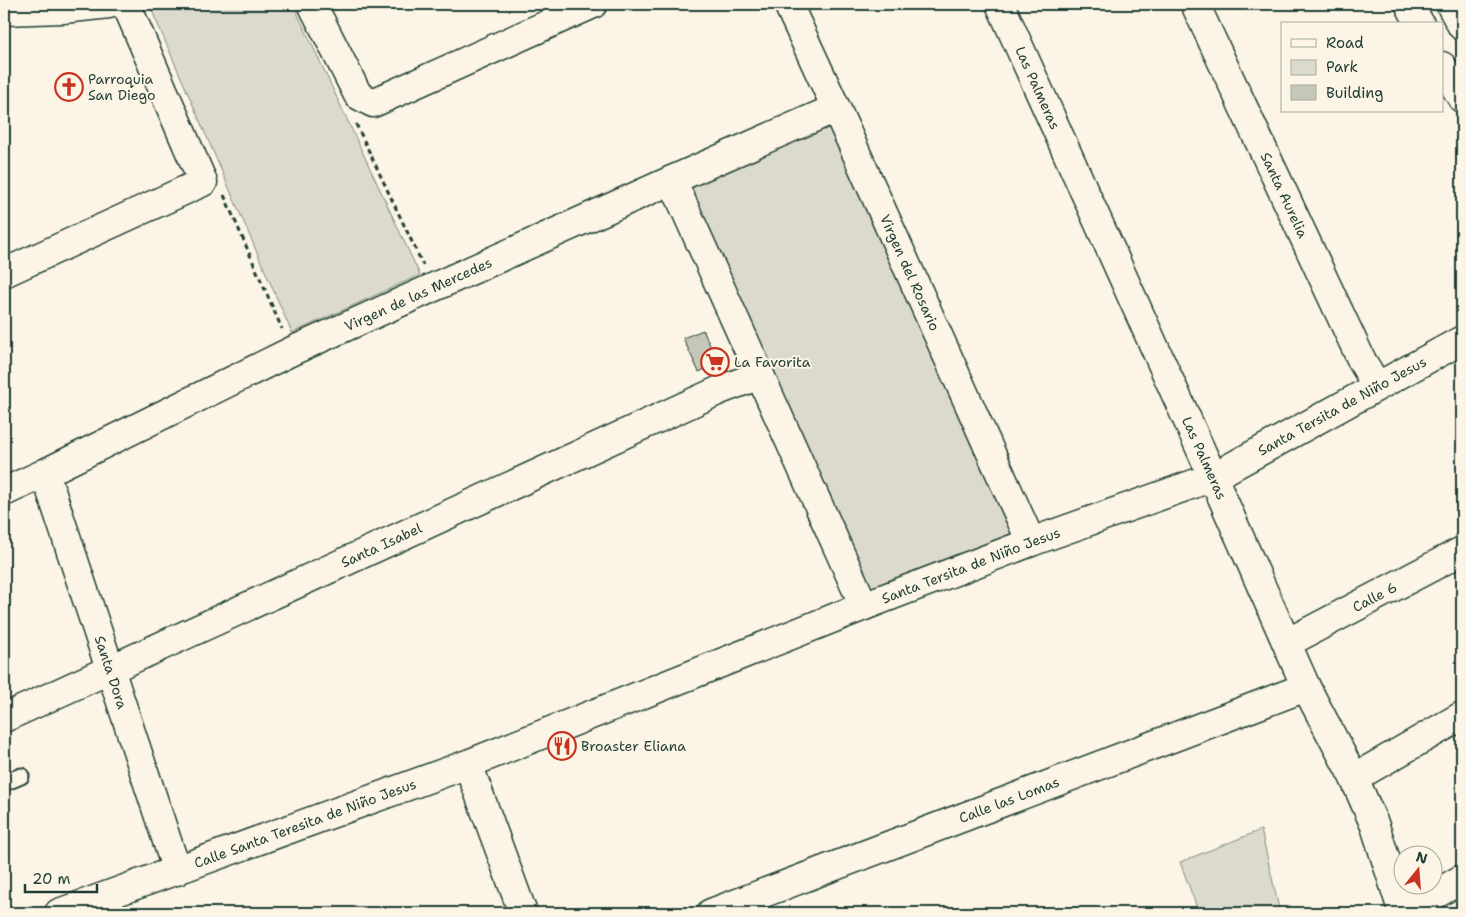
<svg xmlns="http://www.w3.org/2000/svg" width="1466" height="917" viewBox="0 0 1466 917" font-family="'Shantell Sans',sans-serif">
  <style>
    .green { fill: #dcdacc; stroke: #7e8c80 }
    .building { fill: #c5c7b9; stroke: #1f3d34 }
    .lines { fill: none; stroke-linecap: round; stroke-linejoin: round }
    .lane-casing { stroke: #1f3d34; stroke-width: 19 }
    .street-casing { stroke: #1f3d34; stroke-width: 31 }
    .secondary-casing { stroke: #1f3d34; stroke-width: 31 }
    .path { stroke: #1f3d34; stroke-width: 3; stroke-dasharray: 5 4; stroke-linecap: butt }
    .lane { stroke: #fcf5e5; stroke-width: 15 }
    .street { stroke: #fcf5e5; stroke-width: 28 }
    .secondary { stroke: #fcf5e5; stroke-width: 28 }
    .labels { text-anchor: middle; stroke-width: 4; stroke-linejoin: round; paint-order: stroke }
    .poi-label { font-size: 14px; fill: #1f3d34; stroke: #fcf5e5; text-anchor: start }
    .street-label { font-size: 14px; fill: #1f3d34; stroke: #fcf5e5 }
  </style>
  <rect width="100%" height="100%" fill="#fcf5e5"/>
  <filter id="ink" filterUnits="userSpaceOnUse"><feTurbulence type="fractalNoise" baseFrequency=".02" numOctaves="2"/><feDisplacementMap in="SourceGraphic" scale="10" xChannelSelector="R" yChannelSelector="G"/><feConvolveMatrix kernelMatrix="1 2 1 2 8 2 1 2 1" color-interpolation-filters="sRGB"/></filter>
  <g filter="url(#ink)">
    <path class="green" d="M 149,4 L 293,4 L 420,275 L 292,333 Z
      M 832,123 L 1016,535 L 870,592 L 686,184 Z
      M 1261,830 L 1280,913 L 1199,913 L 1180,862 Z"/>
    <path class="building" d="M 703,330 L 718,363 L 699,372 L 683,338 Z"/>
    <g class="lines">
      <defs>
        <path id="lane" d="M 4,783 L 21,776"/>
        <g id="street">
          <path d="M 312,4 L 358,95 L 373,103 L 593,4"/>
          <path id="s1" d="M 788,4 L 836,108 L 1031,542"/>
          <path id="s2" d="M 1000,4 L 1213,477 L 1306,687 L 1354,778 L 1375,826 L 1403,913"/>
          <path id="s3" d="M 1195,4 L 1362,361 L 1377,386"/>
          <path d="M 4,11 L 63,9 L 109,4"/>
          <path d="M 672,180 L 864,606"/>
          <path d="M 4,273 L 203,182 L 126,4"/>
          <path id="s4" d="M 45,473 L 177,871"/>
          <path id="s5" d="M 4,492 L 45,473 L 292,351 L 672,180 L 836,108"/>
          <path id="s6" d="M 1287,643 L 1462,551"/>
          <path id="s7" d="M 4,718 L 720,390 L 760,375"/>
          <path d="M 468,764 L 523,913"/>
          <path d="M 1354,778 L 1462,716"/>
          <path id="s8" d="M 711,913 L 1306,687"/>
          <path d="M 1403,913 L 1462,879"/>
        </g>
        <g id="secondary">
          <path d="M 1409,4 L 1420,24"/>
          <path d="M 1450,4 L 1462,26"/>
          <path d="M 1442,66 L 1462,98"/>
          <path id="s9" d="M 59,913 L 468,764 L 864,606 L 1031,542 L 1213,477 L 1462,340"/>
        </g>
      </defs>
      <use href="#lane" class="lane-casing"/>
      <use href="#street" class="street-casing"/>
      <use href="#secondary" class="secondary-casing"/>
      <path class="path" d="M 356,124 L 423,265
        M 224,195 L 282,329"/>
      <use href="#lane" class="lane"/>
      <use href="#street" class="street"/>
      <use href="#secondary" class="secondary"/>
    </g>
  </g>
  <defs>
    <symbol id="church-ring" viewBox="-11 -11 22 22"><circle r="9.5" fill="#fcf5e5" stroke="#c8321e" stroke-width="1.5"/><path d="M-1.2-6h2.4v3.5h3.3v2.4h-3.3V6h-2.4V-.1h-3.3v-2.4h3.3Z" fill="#c8321e"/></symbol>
    <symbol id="supermarket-ring" viewBox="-11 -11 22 22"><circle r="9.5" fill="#fcf5e5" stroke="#c8321e" stroke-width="1.5"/><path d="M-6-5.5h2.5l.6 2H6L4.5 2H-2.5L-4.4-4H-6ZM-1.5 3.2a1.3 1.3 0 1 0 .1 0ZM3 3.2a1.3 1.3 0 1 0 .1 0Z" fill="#c8321e"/></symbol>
    <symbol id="restaurant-ring" viewBox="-11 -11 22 22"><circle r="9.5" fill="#fcf5e5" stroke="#c8321e" stroke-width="1.5"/><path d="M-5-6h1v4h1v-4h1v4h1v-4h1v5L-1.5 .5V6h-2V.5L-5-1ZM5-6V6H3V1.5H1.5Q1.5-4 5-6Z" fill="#c8321e"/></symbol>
  </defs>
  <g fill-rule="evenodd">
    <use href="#church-ring" x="53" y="71" width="32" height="32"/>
    <use href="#supermarket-ring" x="699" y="346" width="32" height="32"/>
    <use href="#restaurant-ring" x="546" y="730" width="32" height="32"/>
  </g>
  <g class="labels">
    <g class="poi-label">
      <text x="88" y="84">Parroquia<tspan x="88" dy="16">San Diego</tspan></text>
      <text x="734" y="367">La Favorita</text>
      <text x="581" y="751">Broaster Eliana</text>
    </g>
    <g class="street-label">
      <text dy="5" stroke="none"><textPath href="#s2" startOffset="92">Las Palmeras</textPath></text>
      <text dy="5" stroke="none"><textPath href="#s3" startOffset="211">Santa Aurelia</textPath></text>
      <text dy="5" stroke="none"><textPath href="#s1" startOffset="295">Virgen del Rosario</textPath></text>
      <text dy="5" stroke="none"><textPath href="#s5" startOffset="459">Virgen de las Mercedes</textPath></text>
      <text dy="5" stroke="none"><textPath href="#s9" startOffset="1381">Santa Tersita de Niño Jesus</textPath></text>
      <text dy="5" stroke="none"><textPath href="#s2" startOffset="498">Las Palmeras</textPath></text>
      <text dy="5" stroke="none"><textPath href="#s7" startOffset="415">Santa Isabel</textPath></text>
      <text dy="5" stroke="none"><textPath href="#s9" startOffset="976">Santa Tersita de Niño Jesus</textPath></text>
      <text dy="5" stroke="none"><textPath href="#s6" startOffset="99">Calle 6</textPath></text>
      <text dy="5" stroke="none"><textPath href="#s4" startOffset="210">Santa Dora</textPath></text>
      <text dy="5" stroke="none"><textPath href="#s8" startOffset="319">Calle las Lomas</textPath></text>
      <text dy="5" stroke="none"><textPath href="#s9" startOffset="262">Calle Santa Teresita de Niño Jesus</textPath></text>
    </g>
  </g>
  <rect width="1466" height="917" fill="none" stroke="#fcf5e5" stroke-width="20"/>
  <rect x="10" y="10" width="1446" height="897" fill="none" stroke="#1f3d34" stroke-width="2" filter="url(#ink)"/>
  <rect x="1281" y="22" width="162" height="90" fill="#fcf5e5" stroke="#a4ab9e"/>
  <rect x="1291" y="39" width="25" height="8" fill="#fcf5e5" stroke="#a4ab9e"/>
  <text x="1326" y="48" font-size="15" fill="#1f3d34">Road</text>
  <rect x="1291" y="60" width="25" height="15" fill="#dcdacc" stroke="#a4ab9e"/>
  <text x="1326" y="72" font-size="15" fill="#1f3d34">Park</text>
  <rect x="1291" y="85" width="25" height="15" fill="#c5c7b9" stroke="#a4ab9e"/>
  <text x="1326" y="98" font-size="15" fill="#1f3d34">Building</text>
  <g transform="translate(1418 870) rotate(17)"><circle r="24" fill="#fcf5e5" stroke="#a4ab9e"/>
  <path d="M0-4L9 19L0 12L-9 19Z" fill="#c8321e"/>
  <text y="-8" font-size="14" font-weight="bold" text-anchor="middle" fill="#1f3d34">N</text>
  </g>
  <path d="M25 884v8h72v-8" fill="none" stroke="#1f3d34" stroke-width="2.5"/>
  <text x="32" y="884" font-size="15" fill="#1f3d34" stroke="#fcf5e5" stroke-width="4" paint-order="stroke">20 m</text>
</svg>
